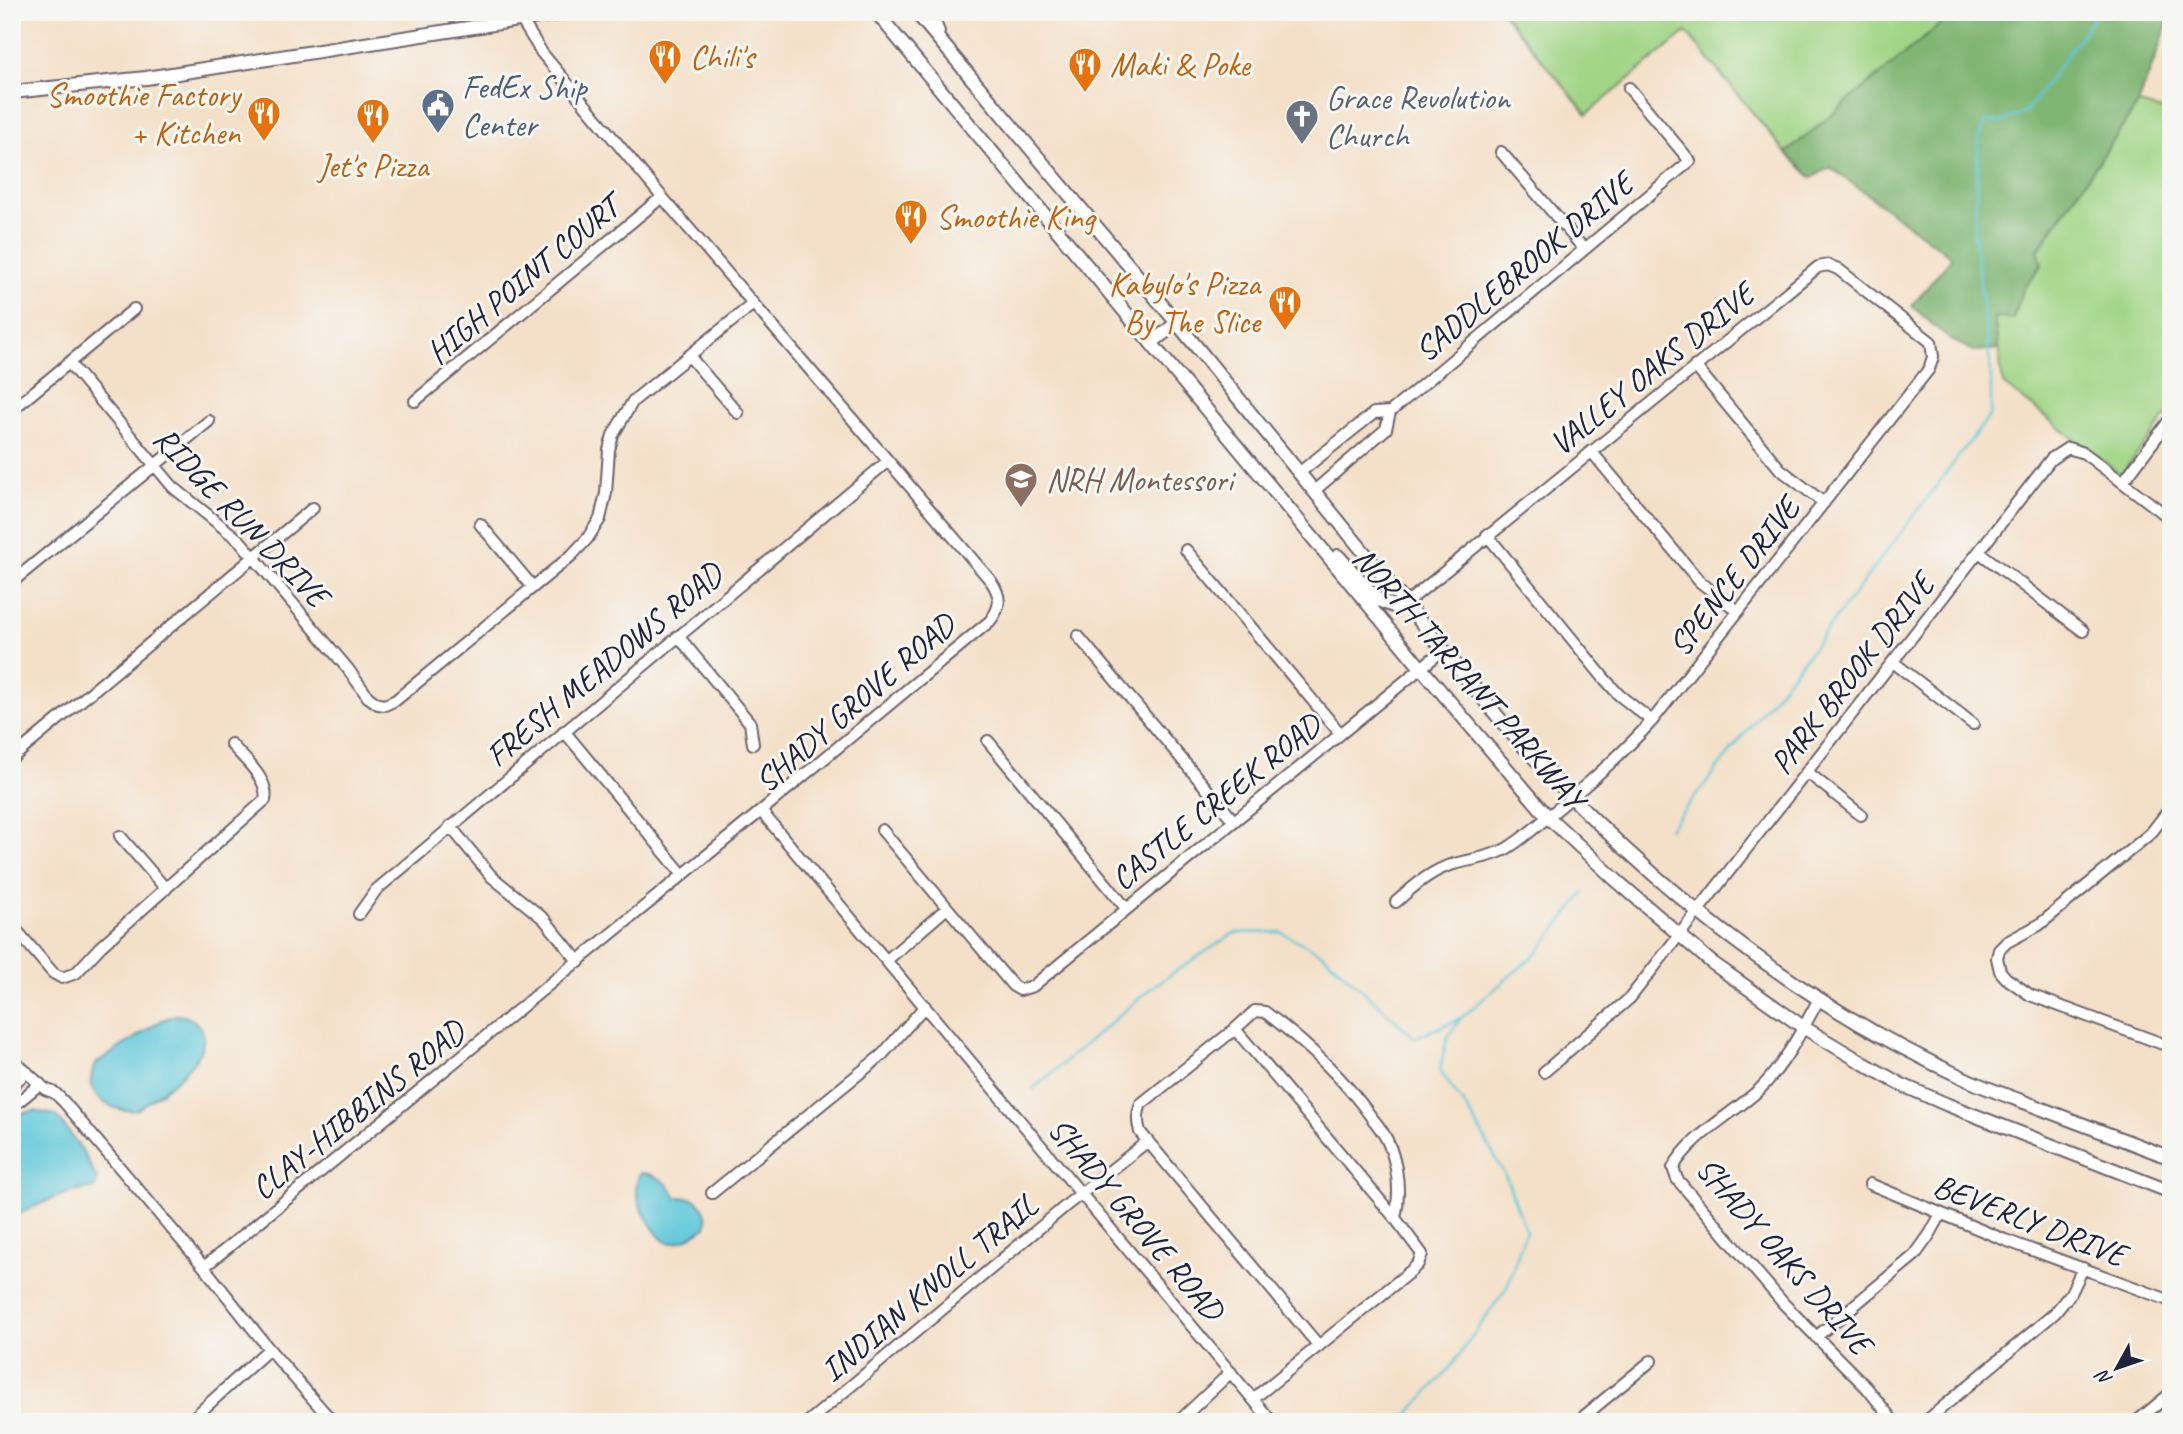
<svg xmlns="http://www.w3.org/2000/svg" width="2183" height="1434" viewBox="0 0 2183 1434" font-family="Caveat,sans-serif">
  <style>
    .green { fill: #a1d586; stroke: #627c60; stroke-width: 2 }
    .forest { fill: #80b673; stroke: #516c57; stroke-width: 2 }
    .water { fill: #5ec7d9; stroke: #40748a; stroke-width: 2 }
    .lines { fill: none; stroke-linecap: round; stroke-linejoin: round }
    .stream { stroke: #5ec7d9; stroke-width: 2.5 }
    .minor-casing { stroke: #6c646c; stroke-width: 14 }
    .major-casing { stroke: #6c646c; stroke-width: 16 }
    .minor { stroke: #fff; stroke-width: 10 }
    .major { stroke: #fff; stroke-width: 12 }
    .labels { text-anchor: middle; stroke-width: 6; stroke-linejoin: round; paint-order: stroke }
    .food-label { font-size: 33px; fill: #c56008; stroke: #f6f6f2; text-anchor: start }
    .service-label { font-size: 33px; fill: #4e5e75; stroke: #f6f6f2; text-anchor: start }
    .worship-label { font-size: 33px; fill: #5b616d; stroke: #f6f6f2; text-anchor: start }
    .street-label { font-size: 33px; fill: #22223b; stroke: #f6f6f2 }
    .education-label { font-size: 33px; fill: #785e54; stroke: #f6f6f2; text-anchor: start }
  </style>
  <rect width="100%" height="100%" fill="#f6f6f2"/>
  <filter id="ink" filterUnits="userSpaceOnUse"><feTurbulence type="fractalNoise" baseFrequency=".0143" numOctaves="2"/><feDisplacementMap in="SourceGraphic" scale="14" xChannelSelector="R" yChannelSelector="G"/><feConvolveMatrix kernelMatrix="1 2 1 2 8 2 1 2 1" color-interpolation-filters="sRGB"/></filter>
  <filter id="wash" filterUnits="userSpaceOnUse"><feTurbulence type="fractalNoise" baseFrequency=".00686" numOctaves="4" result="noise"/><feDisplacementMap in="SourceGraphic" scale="28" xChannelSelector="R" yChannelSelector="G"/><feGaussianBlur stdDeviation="1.57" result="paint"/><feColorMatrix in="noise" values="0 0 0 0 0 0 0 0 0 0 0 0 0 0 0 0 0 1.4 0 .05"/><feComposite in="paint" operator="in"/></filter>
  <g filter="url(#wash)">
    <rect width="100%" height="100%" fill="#f4e0c8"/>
    <path class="green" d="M 1502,12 L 1952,12 L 1953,14 L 1786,153 L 1686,32 L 1587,114 Z
      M 2138,104 L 2162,110 L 2171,123 L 2171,410 L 2121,475 L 2003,384 L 1994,317 L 2013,319 L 2024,287 L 2042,265 L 2038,251 Z"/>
    <path class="forest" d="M 1955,12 L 2171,12 L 2171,19 L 2169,20 L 2138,104 L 2038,250 L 2042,265 L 2024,287 L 2013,319 L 1994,317 L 1998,349 L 1974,351 L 1949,339 L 1912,306 L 1952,257 L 1830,167 L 1812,178 L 1786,153 Z"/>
    <path class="water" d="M 176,1015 C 186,1015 193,1018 200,1027 C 219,1055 155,1096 137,1110 C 109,1114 78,1091 97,1063 L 162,1020 Z
      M 34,1111 L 56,1115 L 82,1150 L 97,1179 L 95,1188 C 65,1191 38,1204 12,1218 L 12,1118 L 17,1114 Z
      M 640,1173 C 655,1173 670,1183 676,1197 C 681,1198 685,1197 689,1198 C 703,1200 709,1215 706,1227 C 696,1233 683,1243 670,1243 C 659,1243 639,1207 637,1195 C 635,1187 637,1181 640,1173 Z"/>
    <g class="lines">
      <path class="stream" d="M 1669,829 L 1813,648 L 1991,414 L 1991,372 L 1974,235 L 1979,136 L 1986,121 L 2001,122 L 2026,112 L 2098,12
        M 1033,1089 L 1155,985 L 1234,933 L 1281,932 L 1324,955 L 1415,1038 L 1461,1018 L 1538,952 L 1584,893
        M 1401,1422 L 1450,1368 L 1507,1287 L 1526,1231 L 1506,1177 L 1472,1116 L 1440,1071 L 1447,1038 L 1460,1019"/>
    </g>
  </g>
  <g filter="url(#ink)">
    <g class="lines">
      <defs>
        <path id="minor" d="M 1501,152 L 1584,249
          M 690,357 L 738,413
          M 69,363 L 173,487 L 240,541 L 348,669 L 368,697 L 378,704 L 385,705 L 396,700 L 572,555 L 587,539 L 600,519 L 606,493 L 609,450 L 613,435 L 633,401 L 753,304
          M 1695,366 L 1780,469 L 1824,503
          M 415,401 L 662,197
          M 12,410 L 134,309
          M 1591,451 L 1700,582 L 1738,611
          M 1299,473 L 1374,413 L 1390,412 L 1690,161 L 1629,88
          M 2123,482 L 2171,418
          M 1314,491 L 1386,429 L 1390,412
          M 480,524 L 532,586
          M 1487,535 L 1603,677 L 1619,695 L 1652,721
          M 1186,550 L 1340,733
          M 1979,552 L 2083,631
          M 12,582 L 209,421
          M 678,636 L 750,723 L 753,744
          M 1078,636 L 1233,820
          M 1893,662 L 1973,724
          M 564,731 L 683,875
          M 988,741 L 1126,908
          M 12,758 L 313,508
          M 1807,772 L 1861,815
          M 2171,807 L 2151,833 L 2039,925 L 2007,942 L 1999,950 L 1997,958 L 2000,971 L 2006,978 L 2030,995 L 2171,1047
          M 761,811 L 1272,1422
          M 450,826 L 492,877 L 544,919 L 579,962
          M 882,830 L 1013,986 L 1020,990 L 1033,986 L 1443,650
          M 120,836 L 166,889
          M 1396,902 C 1413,887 1431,870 1454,864 C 1472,859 1489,858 1506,849 C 1521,840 1535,828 1549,816 C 1585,787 1620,756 1652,721 L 1929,369 L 1933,357 L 1931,342 L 1838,269 L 1828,265 L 1818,267 L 1405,604
          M 359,914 L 376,890 L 888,461
          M 12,925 L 53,973 L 62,978 L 76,973 L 100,947 L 265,800 C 270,780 243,758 231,744
          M 887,960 L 947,908
          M 1819,999 C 1802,1030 1785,1064 1760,1089 C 1733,1114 1690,1136 1673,1168 L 1677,1179 L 1784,1304 L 1867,1388 L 1894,1422
          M 1235,1029 L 1255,1011 L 1265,1012 C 1305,1042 1343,1077 1372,1118 C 1377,1124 1383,1132 1387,1140 C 1398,1164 1401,1193 1395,1218
          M 12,1059 L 45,1089 L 55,1093 L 64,1102 L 204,1267 L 761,811 L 990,621 C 1002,606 1001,596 991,581 L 662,197 L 542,53 L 521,19
          M 1544,1072 L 1630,998 L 2051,459 L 2068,448 L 2084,453 L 2171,519
          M 12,1085 L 27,1072
          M 12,1107 L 40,1084
          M 1870,1184 L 2005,1240 L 2171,1301
          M 712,1193 L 882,1055 L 925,1006
          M 204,1267 L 269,1349 L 333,1422
          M 1816,1337 L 1915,1255 L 1930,1234 L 1941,1214
          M 1253,1399 L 1412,1270 L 1418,1264 L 1422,1254 L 1395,1218 L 1235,1029 L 1141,1104 C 1137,1114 1137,1121 1140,1132 L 1319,1346
          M 189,1422 L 269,1349
          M 808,1422 L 1068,1204 L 1148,1141
          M 1178,1422 L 1231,1372
          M 1577,1422 L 1651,1361
          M 1925,1422 L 2055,1313 L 2071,1293 L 2083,1268
          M 2136,1422 L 2171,1393"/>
        <path id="major" d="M 876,12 L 1421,668 L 1548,817 L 1617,881 L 1711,962 L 1803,1027 L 1863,1063 L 1900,1084 L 1948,1105 L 2171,1192
          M 916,12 L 1177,323 L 1508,729 C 1638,876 1788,998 1968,1080 C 1990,1090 2014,1098 2037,1107 C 2082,1124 2126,1141 2171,1158
          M 930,12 L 938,32
          M 12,92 L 146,78 L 570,12
          M 1151,343 L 1177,323
          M 1338,556 L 1378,600 L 1396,607 L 1405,604"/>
      </defs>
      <use href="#minor" class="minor-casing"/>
      <use href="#major" class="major-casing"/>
      <use href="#minor" class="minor"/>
      <use href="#major" class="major"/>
    </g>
  </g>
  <defs>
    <symbol id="restaurant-pin" viewBox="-11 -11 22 30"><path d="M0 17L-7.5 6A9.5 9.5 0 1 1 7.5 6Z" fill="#e8710a" stroke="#f6f6f2"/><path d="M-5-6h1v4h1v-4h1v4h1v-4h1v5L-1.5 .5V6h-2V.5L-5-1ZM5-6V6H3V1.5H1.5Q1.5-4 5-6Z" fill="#fff"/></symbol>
    <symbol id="civic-pin" viewBox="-11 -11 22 30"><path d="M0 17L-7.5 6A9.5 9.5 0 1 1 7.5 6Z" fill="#5c6f8a" stroke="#f6f6f2"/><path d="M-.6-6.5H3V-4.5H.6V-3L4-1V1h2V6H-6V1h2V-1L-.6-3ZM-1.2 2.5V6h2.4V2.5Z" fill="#fff"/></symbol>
    <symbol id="church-pin" viewBox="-11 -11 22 30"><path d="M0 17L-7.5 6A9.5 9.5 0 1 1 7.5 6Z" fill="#6b7280" stroke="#f6f6f2"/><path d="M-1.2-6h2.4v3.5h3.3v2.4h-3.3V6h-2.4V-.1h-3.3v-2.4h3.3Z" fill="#fff"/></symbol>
    <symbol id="school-pin" viewBox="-11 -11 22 30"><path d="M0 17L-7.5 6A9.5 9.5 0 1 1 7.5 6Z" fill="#8d6e63" stroke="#f6f6f2"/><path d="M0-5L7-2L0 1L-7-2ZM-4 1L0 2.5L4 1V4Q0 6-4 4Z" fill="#fff"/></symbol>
  </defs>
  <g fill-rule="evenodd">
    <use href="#restaurant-pin" x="646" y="37" width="38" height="52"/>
    <use href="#restaurant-pin" x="1066" y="45" width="38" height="52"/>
    <use href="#civic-pin" x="419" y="86" width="38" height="52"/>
    <use href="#restaurant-pin" x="245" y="94" width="38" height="52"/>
    <use href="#restaurant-pin" x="354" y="96" width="38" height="52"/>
    <use href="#church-pin" x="1283" y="97" width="38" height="52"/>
    <use href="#restaurant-pin" x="892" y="197" width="38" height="52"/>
    <use href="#restaurant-pin" x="1266" y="283" width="38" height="52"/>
    <use href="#school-pin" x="1002" y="460" width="38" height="52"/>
  </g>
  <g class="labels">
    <g class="food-label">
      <text x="690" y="68">Chili's</text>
      <text x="1110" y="76">Maki &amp; Poke</text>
      <text x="240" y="106" text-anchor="end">Smoothie Factory<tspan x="240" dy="38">+ Kitchen</tspan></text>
      <text x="373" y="177" text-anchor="middle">Jet's Pizza</text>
      <text x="936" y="228">Smoothie King</text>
      <text x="1260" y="295" text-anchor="end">Kabylo's Pizza<tspan x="1260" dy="38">By The Slice</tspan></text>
    </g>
    <g class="service-label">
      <text x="462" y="98">FedEx Ship<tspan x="462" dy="38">Center</tspan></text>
    </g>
    <g class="worship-label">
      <text x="1326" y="109">Grace Revolution<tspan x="1326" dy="38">Church</tspan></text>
    </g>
    <g class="street-label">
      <text transform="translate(1523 266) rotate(-40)" y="12">SADDLEBROOK DRIVE</text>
      <text transform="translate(522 279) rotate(-40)" y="12">HIGH POINT COURT</text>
      <text transform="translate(1651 368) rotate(-39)" y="12">VALLEY OAKS DRIVE</text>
      <text transform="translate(242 516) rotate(46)" y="12">RIDGE RUN DRIVE</text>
      <text transform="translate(1733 576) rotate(-52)" y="12">SPENCE DRIVE</text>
      <text transform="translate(603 664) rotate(-40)" y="12">FRESH MEADOWS ROAD</text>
      <text transform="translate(1851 673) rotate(-52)" y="12">PARK BROOK DRIVE</text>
      <text transform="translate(1470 677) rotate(49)" y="12">NORTH TARRANT PARKWAY</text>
      <text transform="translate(854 702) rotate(-41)" y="12">SHADY GROVE ROAD</text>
      <text transform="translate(1215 801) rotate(-39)" y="12">CASTLE CREEK ROAD</text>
      <text transform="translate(357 1109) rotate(-39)" y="12">CLAY-HIBBINS ROAD</text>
      <text transform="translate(1137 1218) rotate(50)" y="12">SHADY GROVE ROAD</text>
      <text transform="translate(2030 1219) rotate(21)" y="12">BEVERLY DRIVE</text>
      <text transform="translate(1785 1255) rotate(49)" y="12">SHADY OAKS DRIVE</text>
      <text transform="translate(928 1287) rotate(-40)" y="12">INDIAN KNOLL TRAIL</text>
    </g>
    <g class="education-label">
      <text x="1046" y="491">NRH Montessori</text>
    </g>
  </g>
  <rect width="2183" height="1434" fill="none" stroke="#f6f6f2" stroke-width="42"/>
  <g transform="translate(2117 1368) rotate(230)" stroke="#f6f6f2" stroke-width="5" paint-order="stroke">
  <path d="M0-5L12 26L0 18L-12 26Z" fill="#22223b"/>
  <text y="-10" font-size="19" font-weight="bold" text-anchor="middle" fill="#22223b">N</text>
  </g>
</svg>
